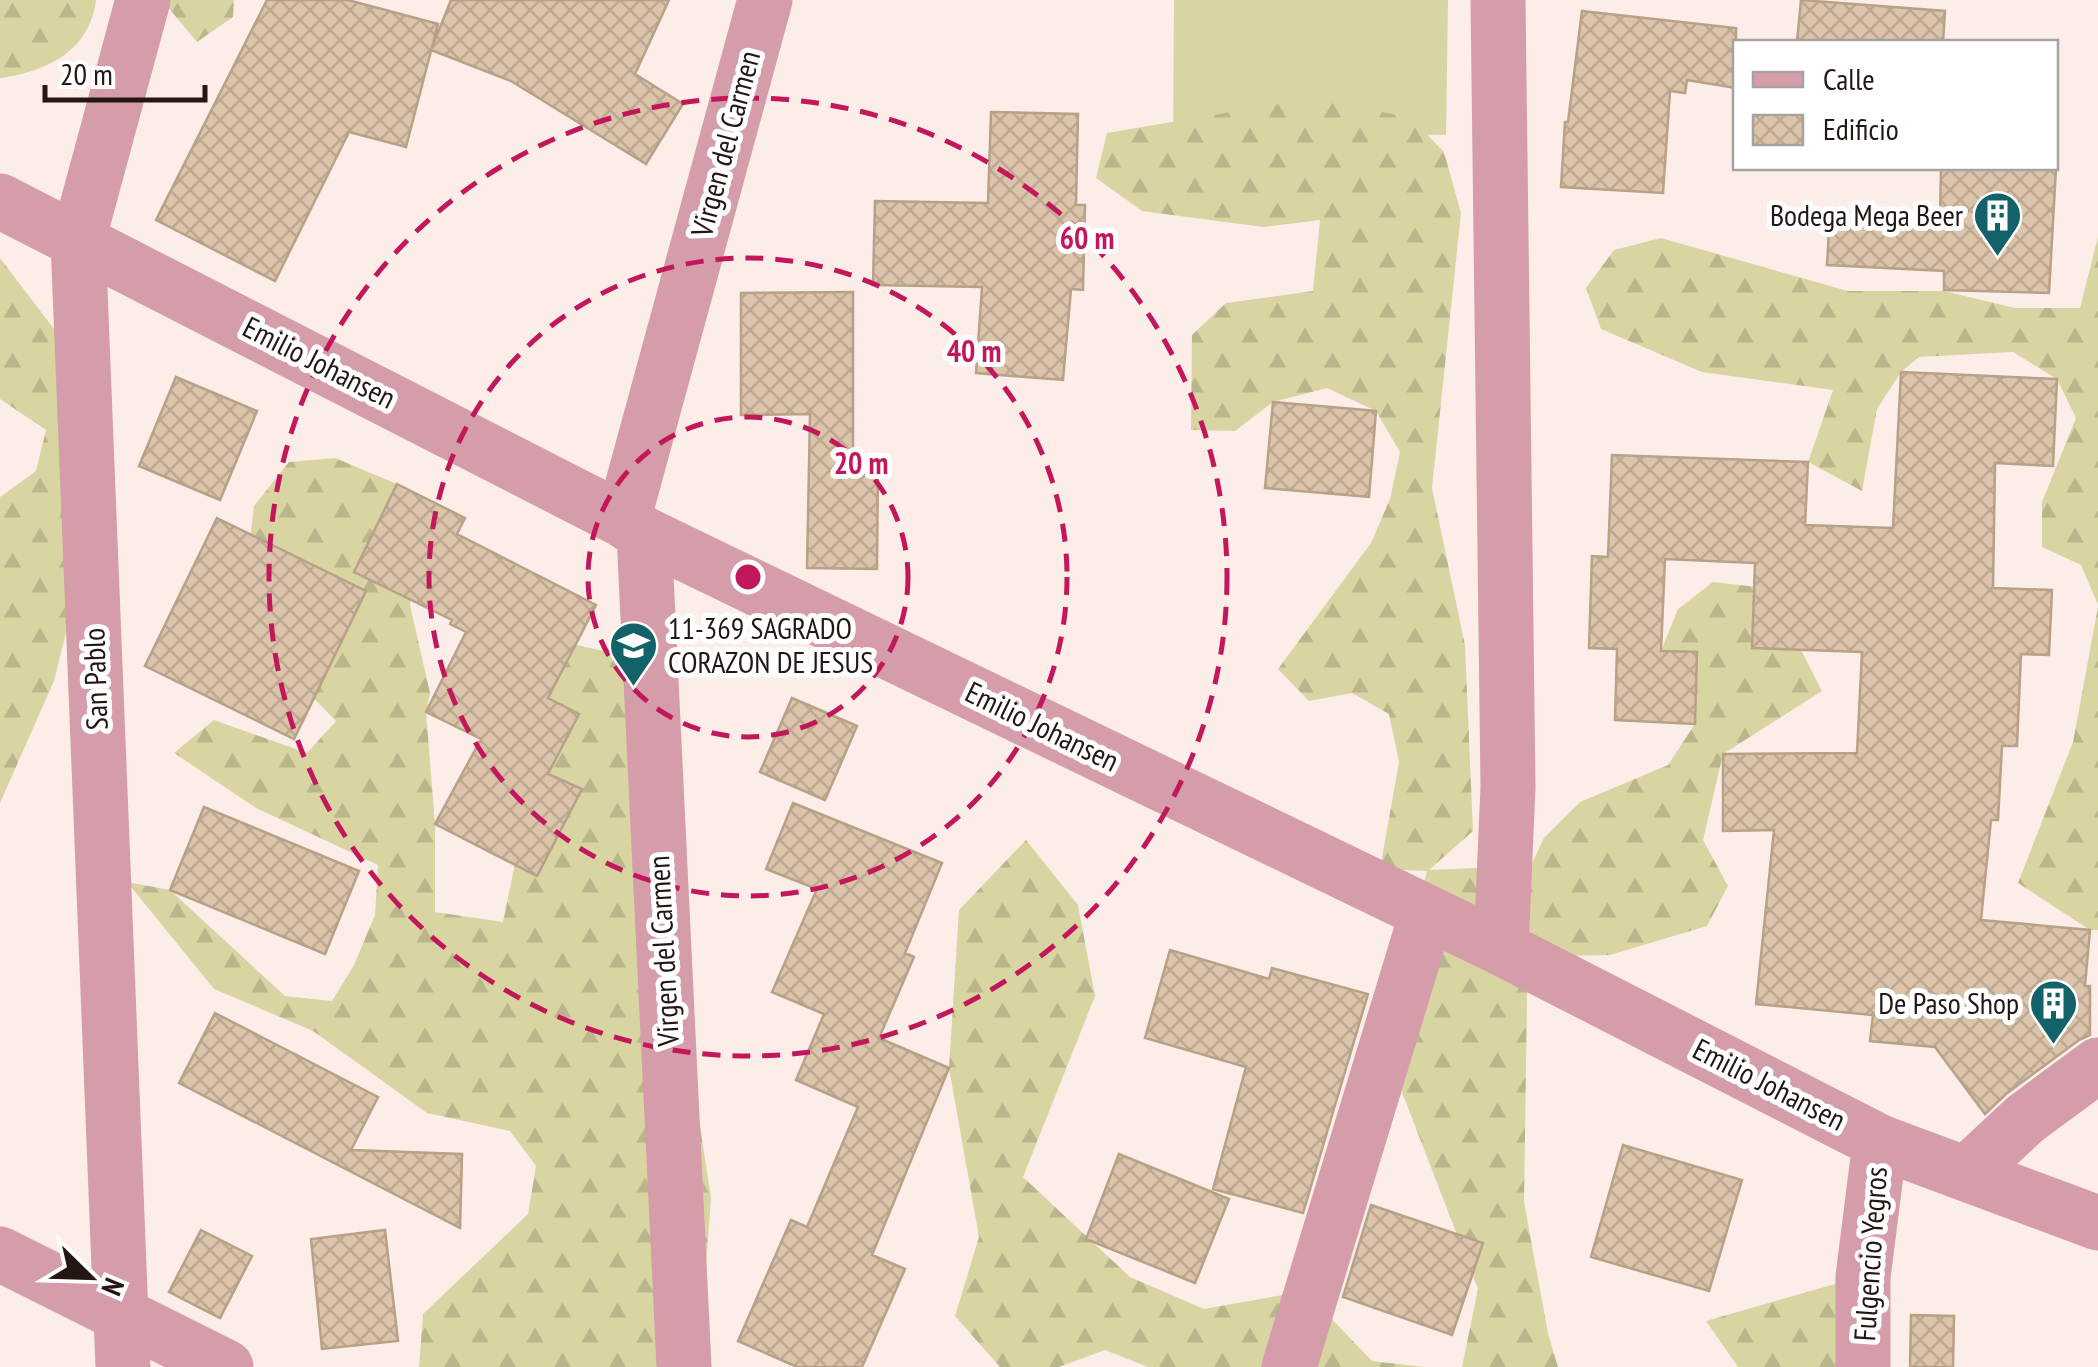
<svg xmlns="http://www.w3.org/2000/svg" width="2098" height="1367" viewBox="0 0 2098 1367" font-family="'PT Sans Narrow',sans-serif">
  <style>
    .grass { fill: #d9d5a3 }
    .forest { fill: url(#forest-firs) }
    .building { fill: url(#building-cross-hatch); stroke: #b7a187; stroke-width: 2.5 }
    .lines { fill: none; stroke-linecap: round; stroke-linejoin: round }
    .minor { stroke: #d49da9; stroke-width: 55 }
    .ring { fill: none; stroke: #c2185b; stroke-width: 5; stroke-dasharray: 18 12 }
    .labels { text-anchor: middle; stroke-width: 10; stroke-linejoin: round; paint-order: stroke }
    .street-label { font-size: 30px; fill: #231613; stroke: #fff }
    .poi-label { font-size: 30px; fill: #231613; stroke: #fff; text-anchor: end }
    .centre { fill: #c2185b; stroke: #fff; stroke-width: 5 }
    .ring-label { font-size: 30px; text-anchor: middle; font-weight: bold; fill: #c2185b; stroke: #fff; stroke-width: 10; stroke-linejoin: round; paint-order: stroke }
  </style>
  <defs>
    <pattern id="forest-firs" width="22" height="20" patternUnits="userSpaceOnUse" patternTransform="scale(2.5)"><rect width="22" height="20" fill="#d9d5a3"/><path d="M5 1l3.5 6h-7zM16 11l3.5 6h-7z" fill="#bab68b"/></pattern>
    <pattern id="building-cross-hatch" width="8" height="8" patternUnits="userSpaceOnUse" patternTransform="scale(2.5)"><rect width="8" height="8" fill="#dcc4aa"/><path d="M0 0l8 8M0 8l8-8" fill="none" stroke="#bca891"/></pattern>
  </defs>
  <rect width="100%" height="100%" fill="#fcede8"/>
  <path class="grass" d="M 1174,0 L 1448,0 L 1446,135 L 1173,132 Z"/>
  <path class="forest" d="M 0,0 L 96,0 C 90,51 46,72 0,78 Z
    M 168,0 L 234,0 L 233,17 L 197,42 L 166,5 Z
    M 1308,99 L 1410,117 L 1444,152 L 1461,213 L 1432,488 L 1465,645 L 1473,831 L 1429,870 L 1501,867 L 1522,884 L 1544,838 L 1580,802 L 1668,765 L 1695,724 L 1661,651 L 1678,609 L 1713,582 L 1757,587 L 1752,631 L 1801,650 L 1822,691 L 1723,754 L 1703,840 L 1728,886 L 1707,926 L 1610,955 L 1564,956 L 1528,931 L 1524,1202 L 1548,1333 L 1558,1367 L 1462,1367 L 1478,1289 L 1383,1043 L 1427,871 L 1380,869 L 1399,762 L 1389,714 L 1352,693 L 1309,701 L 1278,669 L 1371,543 L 1390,499 L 1400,452 L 1376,411 L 1327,388 L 1273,402 L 1235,431 L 1191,430 L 1192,335 L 1226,303 L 1313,291 L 1320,220 L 1263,227 L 1142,211 L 1096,178 L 1107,133 Z
    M 2098,237 L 2098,605 L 2081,565 L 2042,547 L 2042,502 L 2076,418 L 2057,379 L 2013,352 L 1919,357 L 1901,372 L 1877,409 L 1862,491 L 1808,462 L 1833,390 L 1702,372 L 1601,329 L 1586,288 L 1614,250 L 1661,238 L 1848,291 L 1944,291 L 2015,308 L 2080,308 Z
    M 0,258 L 86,371 L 68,625 L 54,681 L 0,803 L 0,497 L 36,471 L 46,430 L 0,399 Z
    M 335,458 L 397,484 L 419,538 L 410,605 L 430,693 L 426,712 L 435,824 L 435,912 L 503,922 L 551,688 L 576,645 L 623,655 L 633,688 L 711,1198 L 702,1320 L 687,1367 L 419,1367 L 423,1314 L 528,1214 L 536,1166 L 510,1131 L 427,1113 L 313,1031 L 214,989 L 127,882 L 170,890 L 285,996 L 332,1001 L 354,965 L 375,915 L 378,865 L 256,808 L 174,753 L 214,720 L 307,753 L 336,721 L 272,656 L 242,604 L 254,506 L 289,462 Z
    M 2098,607 L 2098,930 L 2090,930 L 2018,883 L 2073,742 Z
    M 1026,840 L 1078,905 L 1095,996 L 1023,1177 L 1130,1277 L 1204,1309 L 1305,1291 L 1372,1361 L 1424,1367 L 1148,1367 L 1105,1350 L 1059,1367 L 1000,1367 L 955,1316 L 979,1237 L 949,1068 L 959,910 Z
    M 1870,1274 L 1863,1367 L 1738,1367 L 1706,1321 Z"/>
  <path class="building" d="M 267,0 L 348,0 L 438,24 L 406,147 L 349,132 L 275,281 L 156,220 Z
    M 451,0 L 669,0 L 635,74 L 683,104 L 646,164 L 511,81 L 431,50 Z
    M 1801,0 L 1945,11 L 1943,42 L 1797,42 Z
    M 1582,11 L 1736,28 L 1736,88 L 1687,80 L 1685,93 L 1670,91 L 1663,193 L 1561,187 L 1565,122 L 1568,122 Z
    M 991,112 L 1078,114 L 1076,205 L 1085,205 L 1083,290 L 1071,289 L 1063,380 L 976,373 L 982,287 L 873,285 L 875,201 L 988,203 Z
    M 1941,168 L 2056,168 L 2049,293 L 1944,290 L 1944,271 L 1827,265 L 1830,211 L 1940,216 Z
    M 853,292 L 853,460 L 878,460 L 877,569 L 807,568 L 810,414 L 741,415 L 741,293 Z
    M 1901,372 L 2057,379 L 2053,466 L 1995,463 L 1993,588 L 2052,590 L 2049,655 L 2021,654 L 2017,746 L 2002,746 L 1998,820 L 1991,820 L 1981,920 L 2090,930 L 2085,986 L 2090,986 L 2090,1035 L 2079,1040 L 2006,1094 L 1985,1114 L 1935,1047 L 1870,1041 L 1873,1015 L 1756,1004 L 1774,830 L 1723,831 L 1723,754 L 1857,753 L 1862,652 L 1752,648 L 1755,563 L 1665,559 L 1661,651 L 1697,652 L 1695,724 L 1615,720 L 1617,649 L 1589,648 L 1592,556 L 1608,557 L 1612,455 L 1808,462 L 1805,525 L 1893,528 Z
    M 176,377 L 257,411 L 220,500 L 139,466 Z
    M 1273,402 L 1376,411 L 1369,497 L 1265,488 Z
    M 397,484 L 465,518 L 457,534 L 596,605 L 548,698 L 579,714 L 548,774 L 582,789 L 537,876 L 435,824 L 481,739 L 426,712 L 466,632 L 450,624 L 452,620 L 354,572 Z
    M 217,518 L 366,591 L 294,739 L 145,666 Z
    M 792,698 L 857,726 L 825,800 L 760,772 Z
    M 793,803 L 942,863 L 905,953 L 914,957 L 879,1038 L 949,1068 L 872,1255 L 905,1269 L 862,1367 L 797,1367 L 738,1341 L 791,1220 L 807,1227 L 858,1107 L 796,1080 L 824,1014 L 772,992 L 817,889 L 766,869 Z
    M 204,807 L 359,871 L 325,954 L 170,890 Z
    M 1170,950 L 1269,979 L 1272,968 L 1368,994 L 1303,1213 L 1213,1189 L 1246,1067 L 1145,1038 Z
    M 215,1013 L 378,1097 L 351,1150 L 462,1154 L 460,1228 L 179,1083 Z
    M 1623,1145 L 1742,1180 L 1709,1291 L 1591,1257 Z
    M 1119,1154 L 1229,1199 L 1195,1283 L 1086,1239 Z
    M 1371,1205 L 1483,1243 L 1452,1335 L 1343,1297 Z
    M 201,1230 L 252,1256 L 220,1318 L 169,1292 Z
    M 385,1230 L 398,1341 L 322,1349 L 311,1239 Z
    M 1911,1315 L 1954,1316 L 1953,1367 L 1910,1367 Z"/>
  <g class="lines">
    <path class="minor" d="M 1498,0 L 1508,787 L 1501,948
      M 0,201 L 623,520 L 644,534 L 1501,948 L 1880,1142 L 2098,1223
      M 623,520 L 765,0
      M 644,534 L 684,1367
      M 1966,1174 L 2025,1119 L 2098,1065
      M 0,1254 L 226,1367
      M 123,1367 L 78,240 L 143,0
      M 1289,1367 L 1427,913
      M 1863,1367 L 1863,1277 L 1880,1142"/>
  </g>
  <g class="ring">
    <circle cx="748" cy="577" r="160"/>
    <circle cx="748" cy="577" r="319"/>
    <circle cx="748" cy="577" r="479"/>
  </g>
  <defs>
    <symbol id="building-pin" viewBox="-11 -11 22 30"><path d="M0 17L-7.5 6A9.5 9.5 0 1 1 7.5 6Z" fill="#136269" stroke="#fff"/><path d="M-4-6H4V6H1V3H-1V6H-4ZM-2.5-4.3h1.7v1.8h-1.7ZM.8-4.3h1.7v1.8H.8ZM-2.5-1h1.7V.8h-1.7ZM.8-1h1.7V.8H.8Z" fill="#fff"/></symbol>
    <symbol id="school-pin" viewBox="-11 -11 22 30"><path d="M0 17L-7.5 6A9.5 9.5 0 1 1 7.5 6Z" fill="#136269" stroke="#fff"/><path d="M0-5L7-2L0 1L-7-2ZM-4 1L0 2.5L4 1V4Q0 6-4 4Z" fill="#fff"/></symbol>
  </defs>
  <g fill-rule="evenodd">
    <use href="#building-pin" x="1970" y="188" width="55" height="75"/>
    <use href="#school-pin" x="606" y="618" width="55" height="75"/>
    <use href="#building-pin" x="2026" y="976" width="55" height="75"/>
  </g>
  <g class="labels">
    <g class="street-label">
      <text transform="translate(726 144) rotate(-75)" y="10">Virgen del Carmen</text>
      <text transform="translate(319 363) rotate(27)" y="10">Emilio Johansen</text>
      <text transform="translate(96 679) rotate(-92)" y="10">San Pablo</text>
      <text transform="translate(1042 727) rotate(26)" y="10">Emilio Johansen</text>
      <text transform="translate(664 951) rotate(-93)" y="10">Virgen del Carmen</text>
      <text transform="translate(1769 1085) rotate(27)" y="10">Emilio Johansen</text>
      <text transform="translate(1871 1254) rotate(-86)" y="10">Fulgencio Yegros</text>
    </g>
    <g class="poi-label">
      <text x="1963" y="226">Bodega Mega Beer</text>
      <text x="668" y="639" text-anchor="start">11-369 SAGRADO<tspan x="668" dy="34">CORAZON DE JESUS</tspan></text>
      <text x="2019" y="1014">De Paso Shop</text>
    </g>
  </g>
  <circle cx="748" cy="577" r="15" class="centre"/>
  <g class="ring-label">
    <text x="1087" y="249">60 m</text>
    <text x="974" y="362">40 m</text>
    <text x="861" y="474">20 m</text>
  </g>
  <rect x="1733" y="40" width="325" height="130" fill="#ffffff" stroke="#a7a2a1" stroke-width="2.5"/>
  <rect x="1753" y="72" width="50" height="15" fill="#d49da9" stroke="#a7a2a1" stroke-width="2.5"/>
  <text x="1823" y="90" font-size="30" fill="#231613">Calle</text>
  <rect x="1753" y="115" width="50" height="30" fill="url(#building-cross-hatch)" stroke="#a7a2a1" stroke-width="2.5"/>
  <text x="1823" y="140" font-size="30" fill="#231613">Edificio</text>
  <g transform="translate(90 1277) rotate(113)" stroke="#ffffff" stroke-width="8" paint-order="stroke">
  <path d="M0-8L18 38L0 25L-18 38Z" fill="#231613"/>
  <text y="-15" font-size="28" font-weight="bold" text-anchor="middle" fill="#231613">N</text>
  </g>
  <path d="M45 85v15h160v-15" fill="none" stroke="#231613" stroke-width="5"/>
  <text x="60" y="85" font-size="30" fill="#231613" stroke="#ffffff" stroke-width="8" paint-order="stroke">20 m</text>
</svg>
